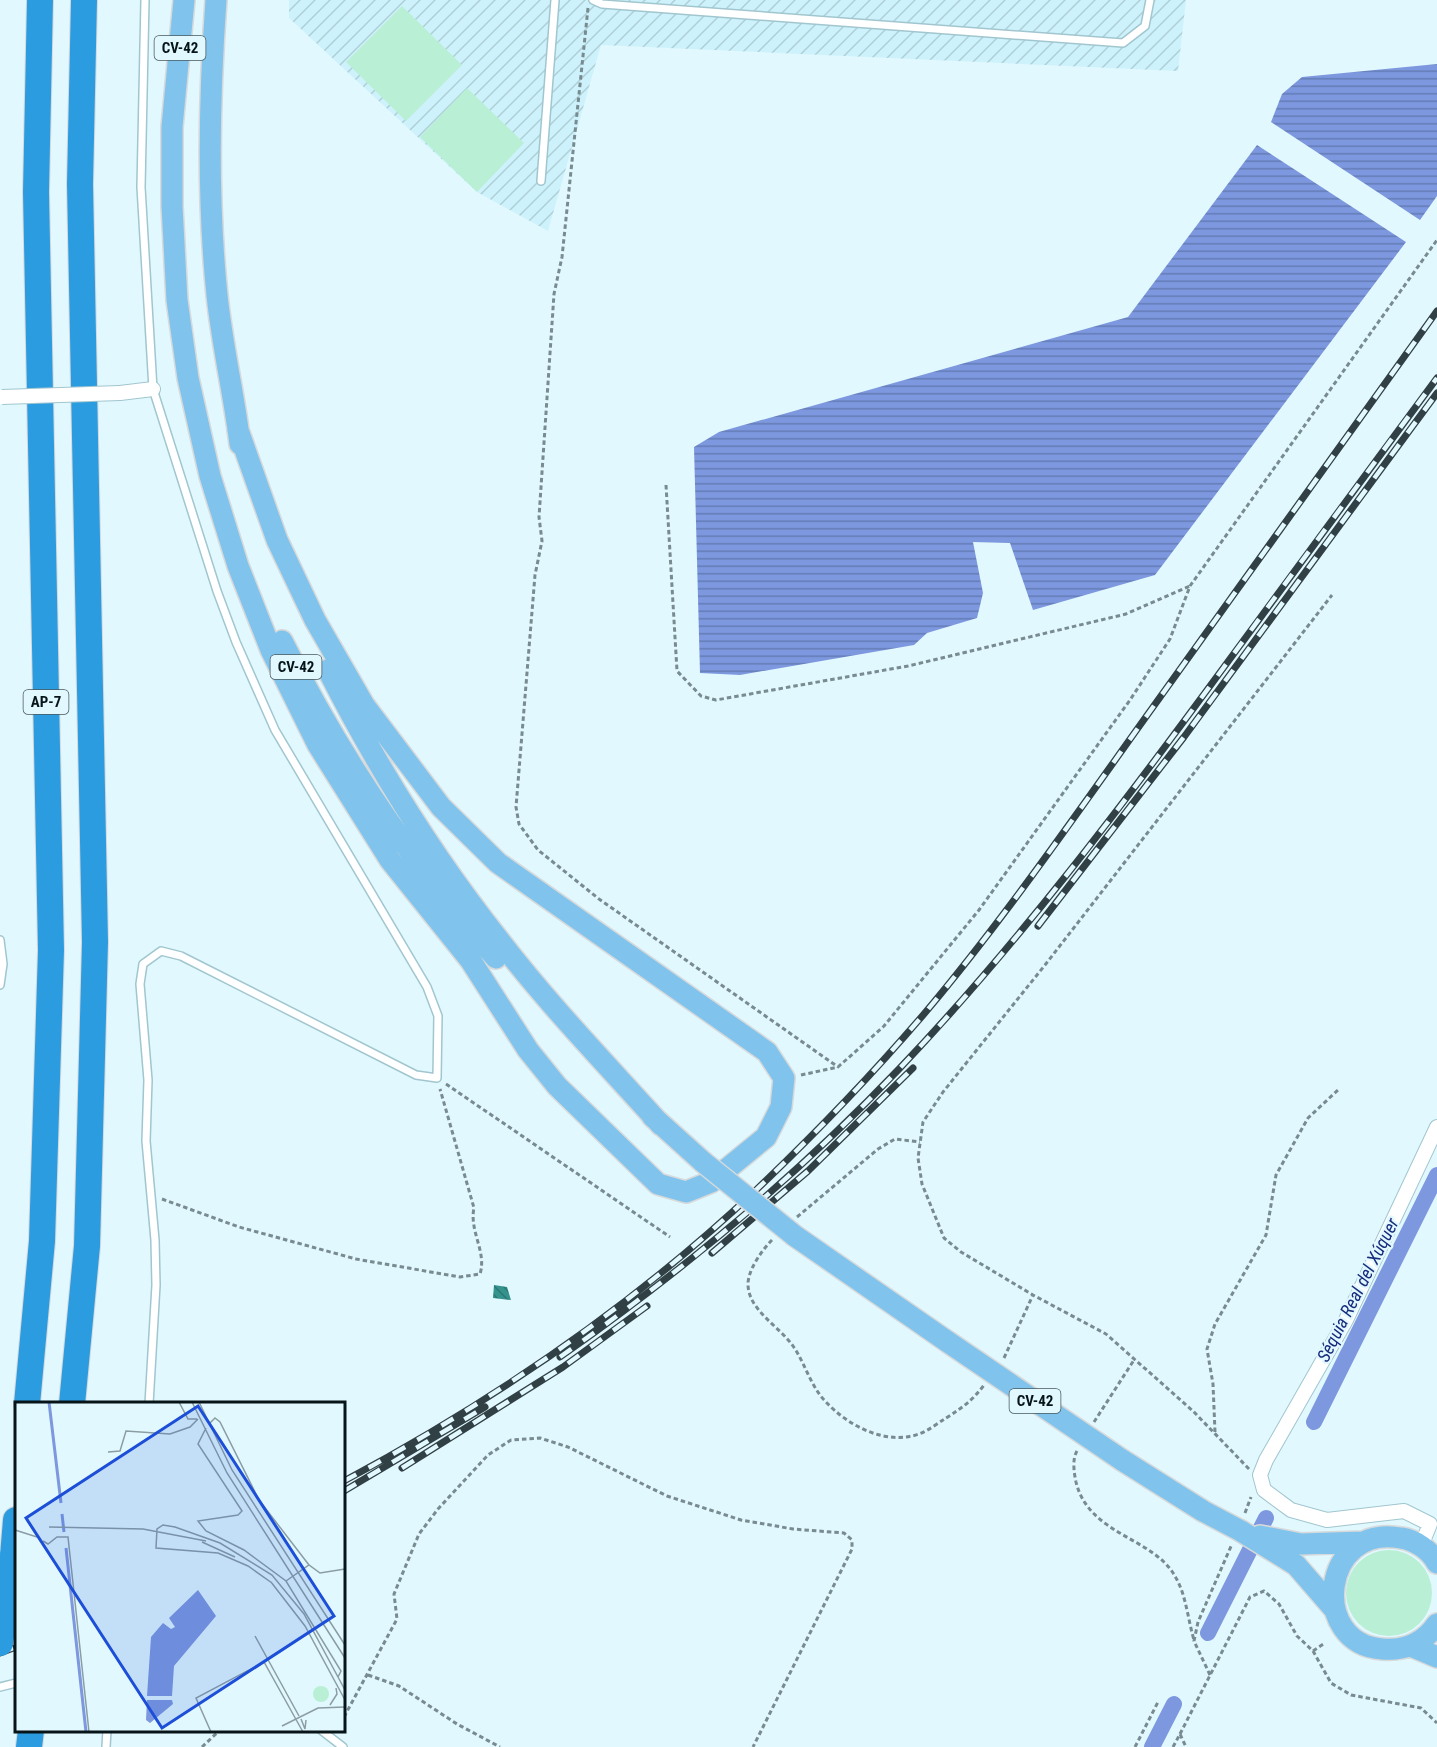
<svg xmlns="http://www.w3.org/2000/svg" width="1437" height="1747" viewBox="0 0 1437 1747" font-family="'Roboto Condensed',sans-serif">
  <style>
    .industrial { fill: url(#industrial-furrows) }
    .grass { fill: #b9efd5 }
    .water { fill: url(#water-rules) }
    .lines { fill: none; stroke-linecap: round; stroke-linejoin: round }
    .canal { stroke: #7d98df; stroke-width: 16 }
    .building { fill: url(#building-back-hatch) }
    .service-casing { stroke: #a1c6cf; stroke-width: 10 }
    .minor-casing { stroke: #a1c6cf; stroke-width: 16 }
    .primary-casing { stroke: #d7d9da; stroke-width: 24 }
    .motorway-casing { stroke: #d7d9da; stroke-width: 28 }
    .path { stroke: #788b90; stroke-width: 3; stroke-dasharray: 4.5 3; stroke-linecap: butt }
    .service { stroke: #fff; stroke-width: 7 }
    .minor { stroke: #fff; stroke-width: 14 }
    .primary { stroke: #80c4ed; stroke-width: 21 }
    .motorway { stroke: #2c9ce1; stroke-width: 26 }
    .rail-casing { stroke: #314044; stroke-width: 7 }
    .rail { stroke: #e1f8fe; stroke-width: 4.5; stroke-dasharray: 14; stroke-linecap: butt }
    .minor-bridge-casing { stroke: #a1c6cf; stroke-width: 16; stroke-linecap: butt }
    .primary-bridge-casing { stroke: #d7d9da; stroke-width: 24; stroke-linecap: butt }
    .motorway-bridge-casing { stroke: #d7d9da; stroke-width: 28; stroke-linecap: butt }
    .minor-bridge { stroke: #fff; stroke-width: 14 }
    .primary-bridge { stroke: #80c4ed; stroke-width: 21 }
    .motorway-bridge { stroke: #2c9ce1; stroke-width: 26 }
    .labels { text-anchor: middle; stroke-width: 4.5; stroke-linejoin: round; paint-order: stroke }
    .shield { fill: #e1f8fe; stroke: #48585d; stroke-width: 1.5 }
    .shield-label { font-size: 15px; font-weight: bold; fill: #071418 }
    .water-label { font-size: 18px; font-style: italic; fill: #182c7d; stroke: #e1f8fe }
    .inset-river { fill: none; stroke: #7d98df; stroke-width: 3 }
    .inset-road { fill: none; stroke: #8a9da2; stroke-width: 1.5 }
    .view { fill: #1d4ed8; fill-opacity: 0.15; stroke: #1d4ed8; stroke-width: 3 }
    .inset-edge { fill: none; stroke: #071418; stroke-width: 3 }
  </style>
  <defs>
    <pattern id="industrial-furrows" width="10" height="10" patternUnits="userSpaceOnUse" patternTransform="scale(1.5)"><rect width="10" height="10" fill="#cdf2fc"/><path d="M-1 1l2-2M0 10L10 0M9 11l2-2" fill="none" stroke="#afcfd7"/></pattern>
    <pattern id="water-rules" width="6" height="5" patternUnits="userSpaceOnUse" patternTransform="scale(1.5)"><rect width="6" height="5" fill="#7d98df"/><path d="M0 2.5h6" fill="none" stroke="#647bb4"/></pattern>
    <pattern id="building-back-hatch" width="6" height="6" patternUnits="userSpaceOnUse" patternTransform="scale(1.5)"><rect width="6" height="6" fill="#35938e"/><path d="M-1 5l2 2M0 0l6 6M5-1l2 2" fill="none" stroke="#2b7773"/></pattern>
  </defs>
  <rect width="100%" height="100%" fill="#e1f8fe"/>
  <path class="industrial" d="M 289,0 L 1186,0 L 1178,71 L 601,45 L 548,231 L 477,192 L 289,18 Z"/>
  <path class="grass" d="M 402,6 L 462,65 L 406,121 L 346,62 Z
    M 467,88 L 524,143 L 477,192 L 420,137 Z
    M1346 1593a43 43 0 1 1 86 0a43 43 0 1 1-86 0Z"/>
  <path class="water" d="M 1437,64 L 1437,196 L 1420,220 L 1271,122 L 1282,94 L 1302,77 Z
    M 1257,145 L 1406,242 L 1155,575 L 1033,610 L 1010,543 L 973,542 L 983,593 L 977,618 L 927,633 L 914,645 L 740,675 L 700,673 L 694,447 L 719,432 L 1128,317 Z"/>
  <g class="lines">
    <path class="canal" d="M 1314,1422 L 1437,1175
      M 1208,1633 L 1266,1518
      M 1152,1747 L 1174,1704"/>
  </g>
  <path class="building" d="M 494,1285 L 507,1287 L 511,1300 L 493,1298 Z"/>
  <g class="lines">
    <defs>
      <path id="service" d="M 145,0 L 141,187 L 153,389 L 217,591 L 236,642 L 275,730 L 427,987 L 438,1016 L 437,1078 L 416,1075 L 181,956 L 161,951 L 143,964 L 140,984 L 148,1080 L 146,1141 L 155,1240 L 156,1285 L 149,1404
        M 593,0 L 602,4 L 1123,43 L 1145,26 L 1150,0
        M 541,181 L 555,0
        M 0,940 L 3,964 L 0,985
        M 0,1687 L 16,1683
        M 321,1730 L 343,1747
        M 106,1747 L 107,1730"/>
      <path id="minor" d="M 120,393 L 153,389
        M 1421,1546 L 1430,1524 L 1404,1511 L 1327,1520 L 1291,1510 L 1264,1490 L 1260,1475 L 1266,1460 L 1346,1320 L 1437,1127"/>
      <path id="primary" d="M 184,0 L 172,127 L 172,206 L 177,300 L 188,378 L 210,476 L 238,566 L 271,650 L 318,745 L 390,860 L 471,961 L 528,1050 L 557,1086 L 658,1184 L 686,1192 L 711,1182 L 766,1137 L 781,1107 L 784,1078 L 767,1052 L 498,863 L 441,807 L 364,705 L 315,620 L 277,540 L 238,430
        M 216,0 C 209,98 207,198 217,295 C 222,345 234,394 240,444
        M 282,641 C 339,754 411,863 496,958
        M 328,670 C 376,765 433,857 499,940 C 549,1005 606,1064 661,1125
        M 652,1116 L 703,1162
        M 795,1236 L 948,1342
        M 1122,1460 L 1203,1511
        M 1241,1531 L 1296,1565 L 1335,1610
        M 1260,1536 L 1301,1544 L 1363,1542
        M 1437,1563 C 1430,1550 1415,1540 1401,1538 C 1321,1523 1309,1644 1382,1649 C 1404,1651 1424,1643 1437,1624
        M 1411,1646 L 1437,1657"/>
      <path id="motorway" d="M 27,1404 L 42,1241 L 51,950 L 36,192 L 40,0
        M 72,1404 L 87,1246 L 95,942 L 80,184 L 84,0
        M 13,1556 L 16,1520
        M 29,1747 L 31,1730"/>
    </defs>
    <use href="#service" class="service-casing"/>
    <use href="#minor" class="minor-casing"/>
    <use href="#primary" class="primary-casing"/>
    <use href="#motorway" class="motorway-casing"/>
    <path class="path" d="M 588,8 L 562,257 L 554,294 L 539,517 L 542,541 L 535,575 L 516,807 L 519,824 L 538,850 L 599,899 L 838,1067
      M 666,485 L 677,671 L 701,696 L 716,700 L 908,666 L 1126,614 L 1190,586
      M 801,1075 L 838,1067 L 884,1026 L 979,910 L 1130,700 L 1170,639 L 1190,586 L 1437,240
      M 446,1084 L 670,1237
      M 162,1199 L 239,1227 L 356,1259 L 460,1277 L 480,1274 C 487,1252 469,1231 474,1208 L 440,1089
      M 797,1217 L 878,1149 L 895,1139 L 920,1142
      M 772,1240 C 762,1250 748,1270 748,1284 C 748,1310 779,1326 793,1346 C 805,1363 810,1385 825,1401 C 847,1425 885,1446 919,1434 C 928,1431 938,1423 946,1418 C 962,1408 973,1400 984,1385
      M 1004,1358 L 1033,1295
      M 1094,1422 L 1134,1360
      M 1215,1432 L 1213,1384 L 1207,1349 L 1215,1324 L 1266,1235 L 1276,1175 L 1308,1118 L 1339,1089
      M 1077,1451 C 1072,1459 1074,1473 1076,1482 C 1089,1536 1155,1537 1176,1578 C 1186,1595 1188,1620 1194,1640
      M 1249,1469 L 1193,1411 L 1106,1334 L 1033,1295 L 961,1252 L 944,1238 L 922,1184 L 918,1158 L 923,1122 L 943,1092 L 1045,965 L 1332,595
      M 1245,1513 L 1251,1497
      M 1313,1651 L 1325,1643
      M 368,1675 L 399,1686 L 457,1724 L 500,1747
      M 1210,1675 L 1194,1641 L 1198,1622 L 1232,1544
      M 344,1717 L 397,1619 L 394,1594 L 419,1534 L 438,1509 L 488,1455 L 511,1440 L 540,1438 L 568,1447 L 667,1496 L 741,1520 L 793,1529 L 844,1533 L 852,1540 L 852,1549 L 753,1747
      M 1180,1734 L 1250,1597 L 1264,1591 L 1279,1604 L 1297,1636 L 1313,1651 L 1331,1683 L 1351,1695 L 1421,1708 L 1437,1723
      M 202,1747 L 220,1730
      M 1135,1747 L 1158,1702
      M 1173,1747 L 1180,1734 L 1186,1747"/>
    <use href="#service" class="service"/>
    <use href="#minor" class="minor"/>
    <use href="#primary" class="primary"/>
    <use href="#motorway" class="motorway"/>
    <defs>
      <path id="rail" d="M 1038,926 L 1184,737 L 1437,393
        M 712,1253 L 808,1171 L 913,1068
        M 560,1357 C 681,1272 796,1177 899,1069 C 1018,944 1122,806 1224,667 C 1295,570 1366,474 1437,378
        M 402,1468 L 563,1367 L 647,1306
        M 344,1481 C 490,1403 634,1305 755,1191 C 814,1135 871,1076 924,1014 C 1004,919 1075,816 1148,714 C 1244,580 1341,445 1437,311
        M 344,1491 L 485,1407
        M 0,1635 L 16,1629
        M 0,1653 L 16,1647"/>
    </defs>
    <use href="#rail" class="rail-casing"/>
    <use href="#rail" class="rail"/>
    <defs>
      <path id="minor-bridge" d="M 2,397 L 120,393"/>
      <path id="primary-bridge" d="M 703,1162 L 795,1236
        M 948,1342 L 1122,1460
        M 1203,1511 L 1241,1531"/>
      <path id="motorway-bridge" d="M 0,1643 L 13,1556"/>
    </defs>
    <use href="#minor-bridge" class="minor-bridge-casing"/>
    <use href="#primary-bridge" class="primary-bridge-casing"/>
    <use href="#motorway-bridge" class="motorway-bridge-casing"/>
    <use href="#minor-bridge" class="minor-bridge"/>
    <use href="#primary-bridge" class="primary-bridge"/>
    <use href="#motorway-bridge" class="motorway-bridge"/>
  </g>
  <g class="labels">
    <g class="shield">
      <rect x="154.5" y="36" width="51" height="24" rx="4.5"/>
      <rect x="270.5" y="655" width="51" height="24" rx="4.5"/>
      <rect x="23.5" y="690" width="45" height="24" rx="4.5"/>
      <rect x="1009.5" y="1389" width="51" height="24" rx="4.5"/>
    </g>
    <g class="shield-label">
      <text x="180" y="53">CV-42</text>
      <text x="296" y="672">CV-42</text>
      <text x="46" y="707">AP-7</text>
      <text x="1035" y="1406">CV-42</text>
    </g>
    <g class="water-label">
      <text transform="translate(1358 1290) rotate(-63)" y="6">Séquia Real del Xúquer</text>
    </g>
  </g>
  <g transform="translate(15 1402)">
    <rect width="330" height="330" fill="#e1f8fe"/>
    <path d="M298 292a8 8 0 1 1 16 0a8 8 0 1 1-16 0Z" fill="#b9efd5"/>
    <path d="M 183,188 L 201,214 L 159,264 L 157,294 L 132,294 L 136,235 L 148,221 L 156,227 L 160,225 L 154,216 ZM 132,298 L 157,298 L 158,302 L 135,321 L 131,318 Z" fill="#7d98df"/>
    <path class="inset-river" d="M 34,0 L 46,101M 47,112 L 49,130M 51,146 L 71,330"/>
    <path class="inset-road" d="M 164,0 L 173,17 L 182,17M 177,0 L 212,71 L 330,256M 184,0 L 217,68 L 330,243M 195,21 L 200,16 L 205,20 L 244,98 L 294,163M 191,26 L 183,42 L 227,109 L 223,113 L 183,119 L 191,129 L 229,148 L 271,179 L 326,269 L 323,275M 93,50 L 105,49 L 111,29 L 155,32 L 175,25 L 183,17M 34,125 L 128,127 L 191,139M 0,128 L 22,135M 28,139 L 33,142 L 42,135 L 53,135 L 74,330M 187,140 L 220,155M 271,179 L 294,163 L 305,171 L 330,167M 256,180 L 290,224 L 330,298M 257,181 L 233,164 L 203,151 L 141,146 L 142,127 L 148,123 L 160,125 L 205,141 L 257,173 L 289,212 L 330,288M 240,234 L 284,314M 315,303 L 322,292 L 321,286M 286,317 L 290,327 L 291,318M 267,324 L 303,306 L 330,305M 196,330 L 181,296 L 249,260 L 288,330"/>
    <path class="view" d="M 183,4 L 319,214 L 147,326 L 11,116 Z"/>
    <rect width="330" height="330" class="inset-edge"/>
  </g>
</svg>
